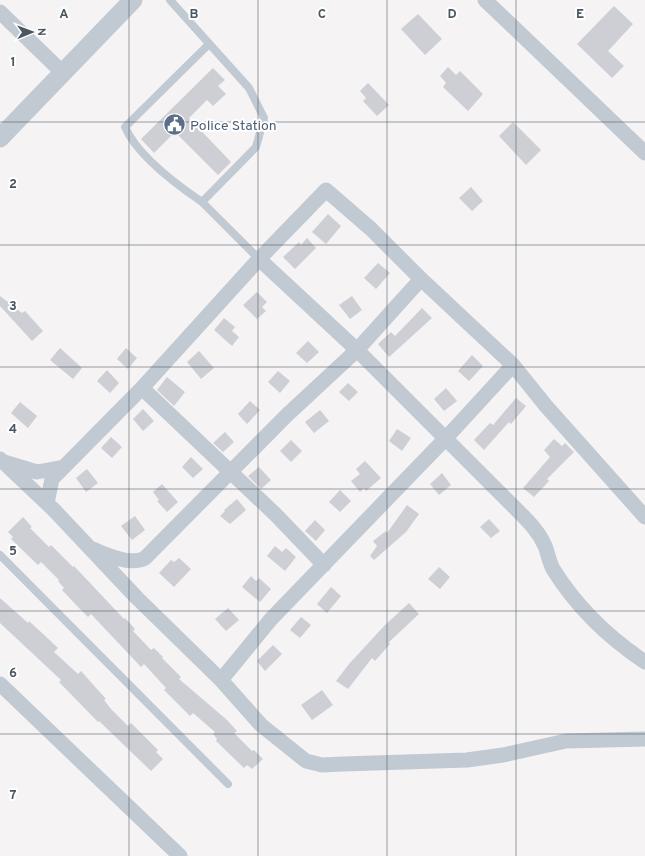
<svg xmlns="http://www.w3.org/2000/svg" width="645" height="856" viewBox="0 0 645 856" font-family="Overpass,sans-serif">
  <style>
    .building { fill: #cdcfd5 }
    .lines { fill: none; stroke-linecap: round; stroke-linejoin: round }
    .service { stroke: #c1cad2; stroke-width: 8 }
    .minor { stroke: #c1cad2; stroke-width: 15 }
    .tertiary { stroke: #c1cad2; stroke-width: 19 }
    .grid { fill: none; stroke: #4a5661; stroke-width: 1; stroke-opacity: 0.55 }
    .labels { text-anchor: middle; stroke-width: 4; stroke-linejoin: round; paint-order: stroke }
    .service-label { font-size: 14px; fill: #4e5e75; stroke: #fff; text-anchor: start }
    .grid-label { font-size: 13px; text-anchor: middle; font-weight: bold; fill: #4a5661; stroke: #fff; stroke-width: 4; stroke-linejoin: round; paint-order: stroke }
  </style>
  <rect width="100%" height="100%" fill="#f5f3f3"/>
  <path class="building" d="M 614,6 L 633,24 L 608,51 L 624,66 L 612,78 L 577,44 Z
    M 418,14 L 442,39 L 425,55 L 401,29 Z
    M 448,67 L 456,75 L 460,71 L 483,94 L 468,111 L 443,87 L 446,83 L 440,76 Z
    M 213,68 L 225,80 L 218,86 L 226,94 L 213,106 L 207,100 L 189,118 L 231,162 L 218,175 L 175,132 L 154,153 L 141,139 Z
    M 368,83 L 389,105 L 377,116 L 363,101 L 366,98 L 360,91 Z
    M 513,122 L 541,150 L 526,165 L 499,136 Z
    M 471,187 L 483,201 L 472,211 L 459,198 Z
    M 328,214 L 341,226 L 326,244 L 312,232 Z
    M 307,238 L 316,248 L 295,269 L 283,257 L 299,242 L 301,245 Z
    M 378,263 L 390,273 L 376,289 L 364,278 Z
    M 257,292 L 267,302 L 262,307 L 266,311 L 257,319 L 243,305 Z
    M 0,296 L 22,313 L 25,311 L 43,331 L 32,341 L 0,306 Z
    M 352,296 L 362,310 L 350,319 L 339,305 Z
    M 422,308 L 432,318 L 389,357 L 378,344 L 391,332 L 395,336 Z
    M 224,318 L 235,327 L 232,331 L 239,337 L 232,346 L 214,330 Z
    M 308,341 L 319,352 L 307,363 L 296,353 Z
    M 60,348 L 82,368 L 73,379 L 50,360 Z
    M 126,348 L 137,358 L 128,369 L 117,359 Z
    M 199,351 L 214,368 L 201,379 L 187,362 Z
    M 472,355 L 483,366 L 469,381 L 458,371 Z
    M 107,370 L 119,383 L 110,393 L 97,381 Z
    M 278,371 L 290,381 L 280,393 L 268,382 Z
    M 167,377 L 185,392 L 174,406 L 157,390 Z
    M 348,383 L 358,392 L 349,401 L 339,392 Z
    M 446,388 L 457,401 L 444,411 L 434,399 Z
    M 516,398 L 526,406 L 511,424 L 509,422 L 484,450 L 474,440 L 490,423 L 493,425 Z
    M 250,401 L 260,410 L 247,424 L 238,414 Z
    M 20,402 L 37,416 L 28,428 L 11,413 Z
    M 143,409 L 154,421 L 143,431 L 133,419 Z
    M 320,410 L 329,421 L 314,433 L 305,422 Z
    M 397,429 L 411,438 L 402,451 L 389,441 Z
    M 225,432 L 234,442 L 223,452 L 213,443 Z
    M 111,437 L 122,447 L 112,458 L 101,448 Z
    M 554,439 L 562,446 L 565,443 L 574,452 L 547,479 L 549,481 L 534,497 L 523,488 L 550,457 L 544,450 Z
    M 291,440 L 302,451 L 291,462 L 280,451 Z
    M 191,457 L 203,469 L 193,478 L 182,467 Z
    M 365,461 L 381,478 L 366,491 L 364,488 L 360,492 L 351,481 L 360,474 L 356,469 Z
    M 259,467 L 271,480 L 261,489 L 248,476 Z
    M 87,469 L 98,483 L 86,492 L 76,478 Z
    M 442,473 L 451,485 L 439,495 L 430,484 Z
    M 162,484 L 178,502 L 167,512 L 157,501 L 159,500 L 153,492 Z
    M 340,490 L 351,501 L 340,512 L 329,502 Z
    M 237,499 L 246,510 L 230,524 L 220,516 L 225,511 L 224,510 Z
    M 407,505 L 419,514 L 406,532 L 374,560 L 370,556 L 377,546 L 373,541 L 386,531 L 387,533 Z
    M 135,516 L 145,530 L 132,540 L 121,526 Z
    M 23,517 L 32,527 L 30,528 L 49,547 L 51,545 L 73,567 L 74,566 L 124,619 L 125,618 L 135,629 L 133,631 L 151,650 L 154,648 L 163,657 L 162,658 L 181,677 L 179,679 L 227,720 L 237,731 L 234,733 L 252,751 L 254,750 L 263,759 L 252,769 L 247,765 L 244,768 L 216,741 L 217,739 L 213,734 L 215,732 L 193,713 L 190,716 L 164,690 L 166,688 L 144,664 L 141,667 L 91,614 L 88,617 L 80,609 L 62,590 L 64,588 L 58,581 L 59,580 L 41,562 L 38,565 L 11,539 L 13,537 L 8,532 Z
    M 489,519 L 500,531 L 491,538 L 480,527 Z
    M 315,520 L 325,530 L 316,541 L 305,531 Z
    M 275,546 L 282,552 L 286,548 L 296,557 L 285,571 L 267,556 Z
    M 179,558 L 191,569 L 174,587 L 159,573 L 171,560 L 174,562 Z
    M 439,567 L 450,577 L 440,589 L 428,579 Z
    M 251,576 L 256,581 L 259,578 L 271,589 L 260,602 L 242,587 Z
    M 331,587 L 341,596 L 327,613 L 317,604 Z
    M 0,598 L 28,623 L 29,621 L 41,632 L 58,648 L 54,652 L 78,674 L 81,671 L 106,699 L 104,700 L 111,709 L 128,726 L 131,723 L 158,750 L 156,752 L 163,759 L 151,771 L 99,721 L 98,722 L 59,682 L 61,680 L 0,623 Z
    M 409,603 L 419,614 L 389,642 L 390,644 L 375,661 L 372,658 L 348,689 L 336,681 L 349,664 L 385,625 Z
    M 228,608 L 239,620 L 226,631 L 215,619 Z
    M 301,617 L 311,625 L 300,638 L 290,630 Z
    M 273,645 L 282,654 L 265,671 L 257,661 Z
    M 322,690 L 333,705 L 312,720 L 301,705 Z"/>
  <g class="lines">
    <path class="service" d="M 170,0 L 249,88 L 264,118 L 256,147 L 202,202 L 259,259
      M 202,202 C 177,185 137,155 125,127 L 209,44
      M 0,555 L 228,784"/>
    <path class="minor" d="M 485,0 L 645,153
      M 0,12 L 63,73
      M 259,259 L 357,350 L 519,512 C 529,522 539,532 545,546 C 548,553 549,562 553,569 C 576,606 609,638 645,662
      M 142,388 L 276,515 L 324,565
      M 0,459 L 54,510 L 137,598 L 221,680 L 261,725 L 306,761 L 322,765 L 343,764 L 467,760 L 503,755 L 566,741 L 645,739
      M 4,462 L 37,472 L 64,467
      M 47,503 L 52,479 L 142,388 L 259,259 L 326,190 L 371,229 L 421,279 L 513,365 L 546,406 L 645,517
      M 93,549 C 106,555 131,566 145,558 L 287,415 L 357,350 L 421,279
      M 221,680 L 271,619 L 446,438 L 513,365
      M 0,684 L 180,856"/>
    <path class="tertiary" d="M 0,138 L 133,0"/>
  </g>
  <path class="grid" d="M 129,0 L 129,856M 258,0 L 258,856M 387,0 L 387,856M 516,0 L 516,856M 0,122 L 645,122M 0,245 L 645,245M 0,367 L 645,367M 0,489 L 645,489M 0,611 L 645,611M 0,734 L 645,734"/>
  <defs>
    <symbol id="civic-disc" viewBox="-11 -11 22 22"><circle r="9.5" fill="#5c6f8a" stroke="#fff"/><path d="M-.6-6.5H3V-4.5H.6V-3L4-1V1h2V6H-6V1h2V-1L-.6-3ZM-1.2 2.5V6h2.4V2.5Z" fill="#fff"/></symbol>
  </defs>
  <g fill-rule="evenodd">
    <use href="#civic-disc" x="162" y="112" width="25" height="25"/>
  </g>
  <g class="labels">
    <g class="service-label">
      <text x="190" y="130">Police Station</text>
    </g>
  </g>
  <g class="grid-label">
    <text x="64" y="18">A</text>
    <text x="194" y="18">B</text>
    <text x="322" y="18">C</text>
    <text x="452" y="18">D</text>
    <text x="580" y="18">E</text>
    <text x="13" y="66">1</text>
    <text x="13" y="188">2</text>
    <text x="13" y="310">3</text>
    <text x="13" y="433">4</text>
    <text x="13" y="555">5</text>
    <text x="13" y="677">6</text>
    <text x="13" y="799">7</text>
  </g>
  <g transform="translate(32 32) rotate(89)" stroke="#ffffff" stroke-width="3" paint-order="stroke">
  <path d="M0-3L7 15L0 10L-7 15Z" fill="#4a5661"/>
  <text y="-6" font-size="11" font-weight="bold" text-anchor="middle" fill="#4a5661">N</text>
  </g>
</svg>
